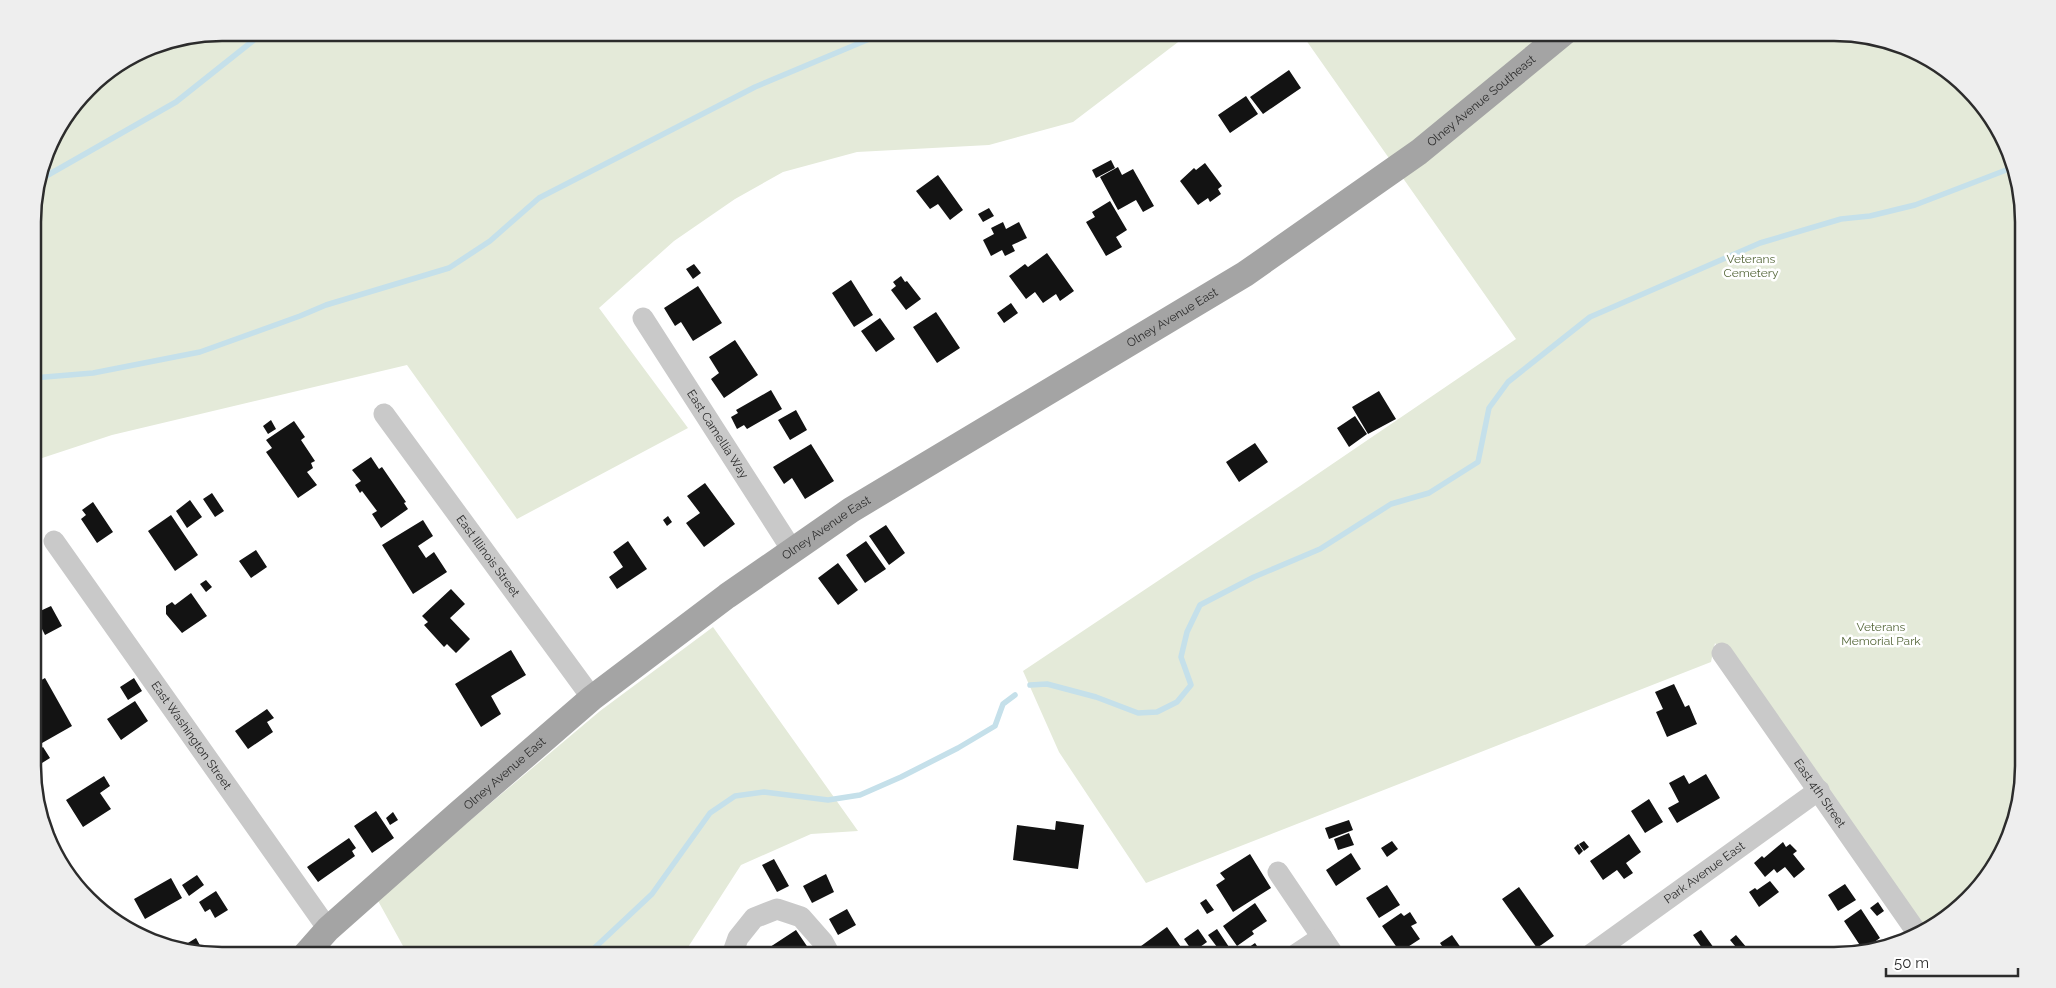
<svg xmlns="http://www.w3.org/2000/svg" width="2056" height="988" viewBox="0 0 2056 988" font-family="Raleway,sans-serif">
  <style>
    .green { fill: #e4ead9 }
    .lines { fill: none; stroke-linecap: round; stroke-linejoin: round }
    .stream { stroke: #c5e0ea; stroke-width: 5.5 }
    .building { fill: #131313 }
    .minor { stroke: #c9c9c9; stroke-width: 21 }
    .major { stroke: #a4a4a4; stroke-width: 26 }
    .labels { text-anchor: middle; stroke-width: 5; stroke-linejoin: round; paint-order: stroke }
    .street-label { font-size: 12px; fill: #2c2c2c; stroke: #fff }
    .park-label { font-size: 12px; fill: #55673a; stroke: #fff }
    .rim { fill: none; stroke: #2c2c2c; stroke-width: 2.5 }
  </style>
  <rect width="100%" height="100%" fill="#fff"/>
  <path class="green" d="M 222,33 L 222,32 L 1190,33 L 1073,122 L 989,145 L 857,152 L 783,172 L 735,199 L 674,241 L 599,308 L 688,428 L 517,519 L 407,365 L 112,435 L 33,461 L 33,210 L 52,139 L 97,80 L 150,47 Z
    M 1301,33 L 1834,33 L 1917,52 L 1984,107 L 2009,150 L 2022,198 L 2023,766 L 2004,849 L 1977,891 L 1939,923 L 1918,934 L 1715,643 L 1711,662 L 1146,883 L 1059,752 L 1023,671 L 1300,486 L 1516,339 Z
    M 713,627 L 858,831 L 811,834 L 741,865 L 683,955 L 408,955 L 377,899 L 600,711 Z"/>
  <g class="lines">
    <path class="stream" d="M 41,179 L 176,102 L 264,32
      M 33,378 L 93,373 L 200,352 L 300,316 L 326,305 L 449,268 L 490,241 L 539,198 L 755,87 L 886,32
      M 1030,685 L 1047,684 L 1096,697 L 1138,713 L 1157,712 L 1177,702 L 1191,685 L 1181,657 L 1187,632 L 1200,605 L 1254,577 L 1320,549 L 1391,504 L 1429,493 L 1478,462 L 1489,408 L 1508,382 L 1590,317 L 1760,243 L 1841,219 L 1870,216 L 1915,205 L 2014,167
      M 587,955 L 652,894 L 710,813 L 735,796 L 764,792 L 828,800 L 860,795 L 901,777 L 958,748 L 995,726 L 1003,704 L 1015,695"/>
  </g>
  <path class="building" d="M 1289,70 L 1301,88 L 1263,114 L 1250,97 Z
    M 1246,96 L 1258,114 L 1230,133 L 1218,115 Z
    M 1111,160 L 1115,168 L 1096,178 L 1092,170 Z
    M 1205,163 L 1222,186 L 1218,189 L 1221,194 L 1210,202 L 1208,198 L 1198,205 L 1180,181 L 1194,168 L 1196,170 Z
    M 1118,167 L 1122,175 L 1133,169 L 1154,206 L 1143,212 L 1136,200 L 1118,210 L 1100,177 Z
    M 938,175 L 963,210 L 950,220 L 938,204 L 930,209 L 916,191 Z
    M 1110,201 L 1127,230 L 1116,237 L 1122,247 L 1106,256 L 1086,222 L 1095,217 L 1092,212 Z
    M 989,208 L 994,216 L 983,222 L 978,214 Z
    M 1003,222 L 1006,229 L 1019,222 L 1027,238 L 1012,245 L 1015,251 L 1005,256 L 1002,250 L 991,256 L 983,240 L 994,234 L 991,228 Z
    M 1047,253 L 1074,291 L 1060,301 L 1056,294 L 1043,303 L 1035,292 L 1026,299 L 1009,276 L 1025,264 L 1028,267 Z
    M 694,264 L 701,273 L 693,279 L 686,269 Z
    M 901,276 L 905,282 L 907,281 L 921,299 L 906,310 L 891,290 L 896,286 L 893,282 Z
    M 851,280 L 873,315 L 854,327 L 832,293 Z
    M 698,286 L 722,323 L 693,341 L 681,322 L 675,326 L 664,308 Z
    M 1011,303 L 1018,313 L 1004,323 L 997,313 Z
    M 936,312 L 960,348 L 937,363 L 913,327 Z
    M 880,318 L 895,339 L 876,352 L 861,331 Z
    M 735,340 L 758,375 L 724,398 L 711,379 L 719,373 L 709,357 Z
    M 771,390 L 782,409 L 747,429 L 744,425 L 737,429 L 731,417 L 738,413 L 736,410 Z
    M 1379,391 L 1396,419 L 1368,434 L 1352,407 Z
    M 796,410 L 807,430 L 790,440 L 778,420 Z
    M 1355,416 L 1367,434 L 1349,447 L 1337,428 Z
    M 271,420 L 276,429 L 268,434 L 263,426 Z
    M 294,421 L 305,437 L 301,440 L 315,461 L 311,463 L 313,468 L 307,472 L 317,485 L 298,498 L 266,452 L 272,448 L 266,440 Z
    M 1255,443 L 1268,462 L 1239,482 L 1226,462 Z
    M 811,444 L 834,481 L 805,499 L 792,478 L 784,484 L 773,467 Z
    M 371,457 L 379,469 L 382,467 L 406,502 L 404,503 L 408,509 L 381,528 L 372,514 L 377,511 L 362,491 L 360,493 L 355,485 L 361,481 L 352,470 Z
    M 705,483 L 735,524 L 704,547 L 686,523 L 700,513 L 687,496 Z
    M 212,493 L 224,511 L 215,517 L 203,499 Z
    M 190,500 L 202,517 L 187,528 L 176,511 Z
    M 93,502 L 113,532 L 97,543 L 81,519 L 86,515 L 82,510 Z
    M 171,515 L 198,555 L 175,571 L 148,531 Z
    M 668,516 L 672,522 L 667,526 L 663,520 Z
    M 423,520 L 433,536 L 418,546 L 426,558 L 434,552 L 447,572 L 413,594 L 382,545 Z
    M 886,525 L 905,553 L 889,565 L 869,536 Z
    M 628,541 L 647,569 L 617,589 L 609,577 L 623,567 L 613,552 Z
    M 866,541 L 886,569 L 865,583 L 846,555 Z
    M 256,550 L 267,567 L 251,578 L 239,561 Z
    M 838,563 L 858,590 L 838,605 L 818,578 Z
    M 206,580 L 212,587 L 206,592 L 200,584 Z
    M 451,589 L 465,604 L 450,618 L 470,639 L 456,653 L 447,644 L 444,647 L 424,625 L 428,622 L 422,616 Z
    M 191,593 L 207,616 L 182,633 L 166,614 L 166,606 L 172,602 L 175,605 Z
    M 34,603 L 38,612 L 51,606 L 62,626 L 45,635 L 41,627 L 34,631 Z
    M 511,650 L 526,675 L 491,696 L 501,714 L 481,727 L 455,684 Z
    M 45,678 L 72,726 L 35,747 L 34,684 Z
    M 134,678 L 142,691 L 128,700 L 120,687 Z
    M 1674,684 L 1685,707 L 1689,705 L 1697,724 L 1667,737 L 1656,712 L 1663,709 L 1655,692 Z
    M 135,701 L 148,721 L 121,740 L 107,719 Z
    M 267,709 L 274,718 L 267,722 L 273,732 L 248,749 L 235,731 Z
    M 43,747 L 50,758 L 34,768 L 34,753 Z
    M 1706,774 L 1720,798 L 1677,823 L 1668,808 L 1679,802 L 1669,783 L 1684,775 L 1689,784 Z
    M 104,776 L 110,786 L 100,793 L 111,809 L 83,827 L 66,800 Z
    M 1649,799 L 1663,822 L 1645,833 L 1631,811 Z
    M 376,811 L 394,838 L 372,853 L 354,826 Z
    M 393,812 L 398,820 L 390,825 L 386,818 Z
    M 1349,820 L 1353,830 L 1329,839 L 1325,828 Z
    M 1056,821 L 1084,825 L 1078,869 L 1013,860 L 1017,825 L 1055,830 Z
    M 1349,833 L 1354,845 L 1338,850 L 1334,839 Z
    M 1629,834 L 1641,852 L 1626,863 L 1633,873 L 1624,879 L 1617,870 L 1603,880 L 1590,861 Z
    M 349,838 L 356,848 L 352,851 L 355,856 L 318,882 L 307,867 Z
    M 1392,841 L 1398,849 L 1387,857 L 1381,848 Z
    M 1584,841 L 1589,847 L 1584,851 L 1579,844 Z
    M 1783,842 L 1786,847 L 1790,844 L 1797,851 L 1793,854 L 1805,869 L 1794,878 L 1785,867 L 1777,873 L 1774,869 L 1765,877 L 1754,863 L 1762,856 L 1764,858 Z
    M 1578,844 L 1583,851 L 1579,855 L 1574,848 Z
    M 1351,853 L 1361,869 L 1336,886 L 1326,870 Z
    M 1250,854 L 1271,888 L 1233,912 L 1216,885 L 1225,879 L 1220,873 Z
    M 774,859 L 789,886 L 777,892 L 762,865 Z
    M 826,874 L 834,892 L 812,903 L 803,886 Z
    M 197,875 L 204,885 L 189,896 L 182,885 Z
    M 171,878 L 182,898 L 145,919 L 134,899 Z
    M 1770,881 L 1779,892 L 1759,907 L 1749,892 L 1755,888 L 1757,890 Z
    M 1845,884 L 1856,900 L 1838,911 L 1828,895 Z
    M 1387,885 L 1400,905 L 1379,918 L 1366,898 Z
    M 1519,887 L 1554,936 L 1537,948 L 1502,899 Z
    M 216,891 L 228,910 L 215,918 L 210,909 L 205,912 L 199,902 Z
    M 1206,899 L 1214,910 L 1207,914 L 1200,903 Z
    M 1878,902 L 1884,911 L 1877,916 L 1870,908 Z
    M 1255,903 L 1267,921 L 1252,931 L 1254,934 L 1237,946 L 1223,926 Z
    M 847,909 L 856,925 L 838,935 L 829,919 Z
    M 1861,909 L 1880,938 L 1863,950 L 1844,921 Z
    M 1410,912 L 1417,923 L 1411,926 L 1420,939 L 1400,952 L 1382,926 L 1401,913 L 1404,916 Z
    M 1167,927 L 1183,950 L 1175,955 L 1138,955 L 1140,954 L 1137,949 Z
    M 1198,929 L 1207,942 L 1193,952 L 1184,939 Z
    M 1217,929 L 1231,950 L 1223,955 L 1208,935 Z
    M 796,930 L 813,955 L 758,955 Z
    M 1701,930 L 1719,955 L 1707,955 L 1693,935 Z
    M 1452,935 L 1466,955 L 1448,955 L 1440,943 Z
    M 1736,935 L 1747,948 L 1741,953 L 1730,940 Z
    M 196,938 L 203,951 L 183,946 Z
    M 1255,943 L 1263,955 L 1238,955 Z"/>
  <g class="lines">
    <g class="minor">
      <path id="s1" d="M 643,318 L 792,550"/>
      <path id="s2" d="M 384,414 L 592,698"/>
      <path id="s3" d="M 54,541 L 328,929"/>
      <path id="s4" d="M 1722,653 L 1918,934"/>
      <path d="M 1278,872 L 1334,955"/>
      <path d="M 732,955 L 738,938 L 754,918 L 777,909 L 801,917 L 823,942 L 830,955"/>
      <path d="M 1295,955 L 1322,937"/>
      <path id="s5" d="M 1590,955 L 1819,790"/>
    </g>
    <path class="major" id="s6" d="M 305,955 L 328,929 L 459,813 L 592,698 L 727,596 L 851,510 L 1245,274 L 1419,152 L 1565,32"/>
  </g>
  <g class="labels">
    <g class="street-label">
      <text dy="4" stroke="none"><textPath href="#s6" startOffset="1458">Olney Avenue Southeast</textPath></text>
      <text dy="4" stroke="none"><textPath href="#s6" startOffset="1080">Olney Avenue East</textPath></text>
      <text dy="4" stroke="none"><textPath href="#s1" startOffset="138">East Camellia Way</textPath></text>
      <text dy="4" stroke="none"><textPath href="#s6" startOffset="675">Olney Avenue East</textPath></text>
      <text dy="4" stroke="none"><textPath href="#s2" startOffset="176">East Illinois Street</textPath></text>
      <text dy="4" stroke="none"><textPath href="#s3" startOffset="238">East Washington Street</textPath></text>
      <text dy="4" stroke="none"><textPath href="#s6" startOffset="270">Olney Avenue East</textPath></text>
      <text dy="4" stroke="none"><textPath href="#s4" startOffset="171">East 4th Street</textPath></text>
      <text dy="4" stroke="none"><textPath href="#s5" startOffset="141">Park Avenue East</textPath></text>
    </g>
    <g class="park-label">
      <text x="1751" y="263">Veterans<tspan x="1751" dy="14">Cemetery</tspan></text>
      <text x="1881" y="631">Veterans<tspan x="1881" dy="14">Memorial Park</tspan></text>
    </g>
  </g>
  <path d="M0 0H2056V988H0ZM222 41H1834A181 181 0 0 1 2015 222V766A181 181 0 0 1 1834 947H222A181 181 0 0 1 41 766V222A181 181 0 0 1 222 41Z" fill="#eee" fill-rule="evenodd"/>
  <path class="rim" d="M222 41H1834A181 181 0 0 1 2015 222V766A181 181 0 0 1 1834 947H222A181 181 0 0 1 41 766V222A181 181 0 0 1 222 41Z"/>
  <path d="M1886 968v8h132v-8" fill="none" stroke="#2c2c2c" stroke-width="2.5"/>
  <text x="1894" y="968" font-size="15" fill="#2c2c2c" stroke="#ffffff" stroke-width="4" paint-order="stroke">50 m</text>
</svg>
